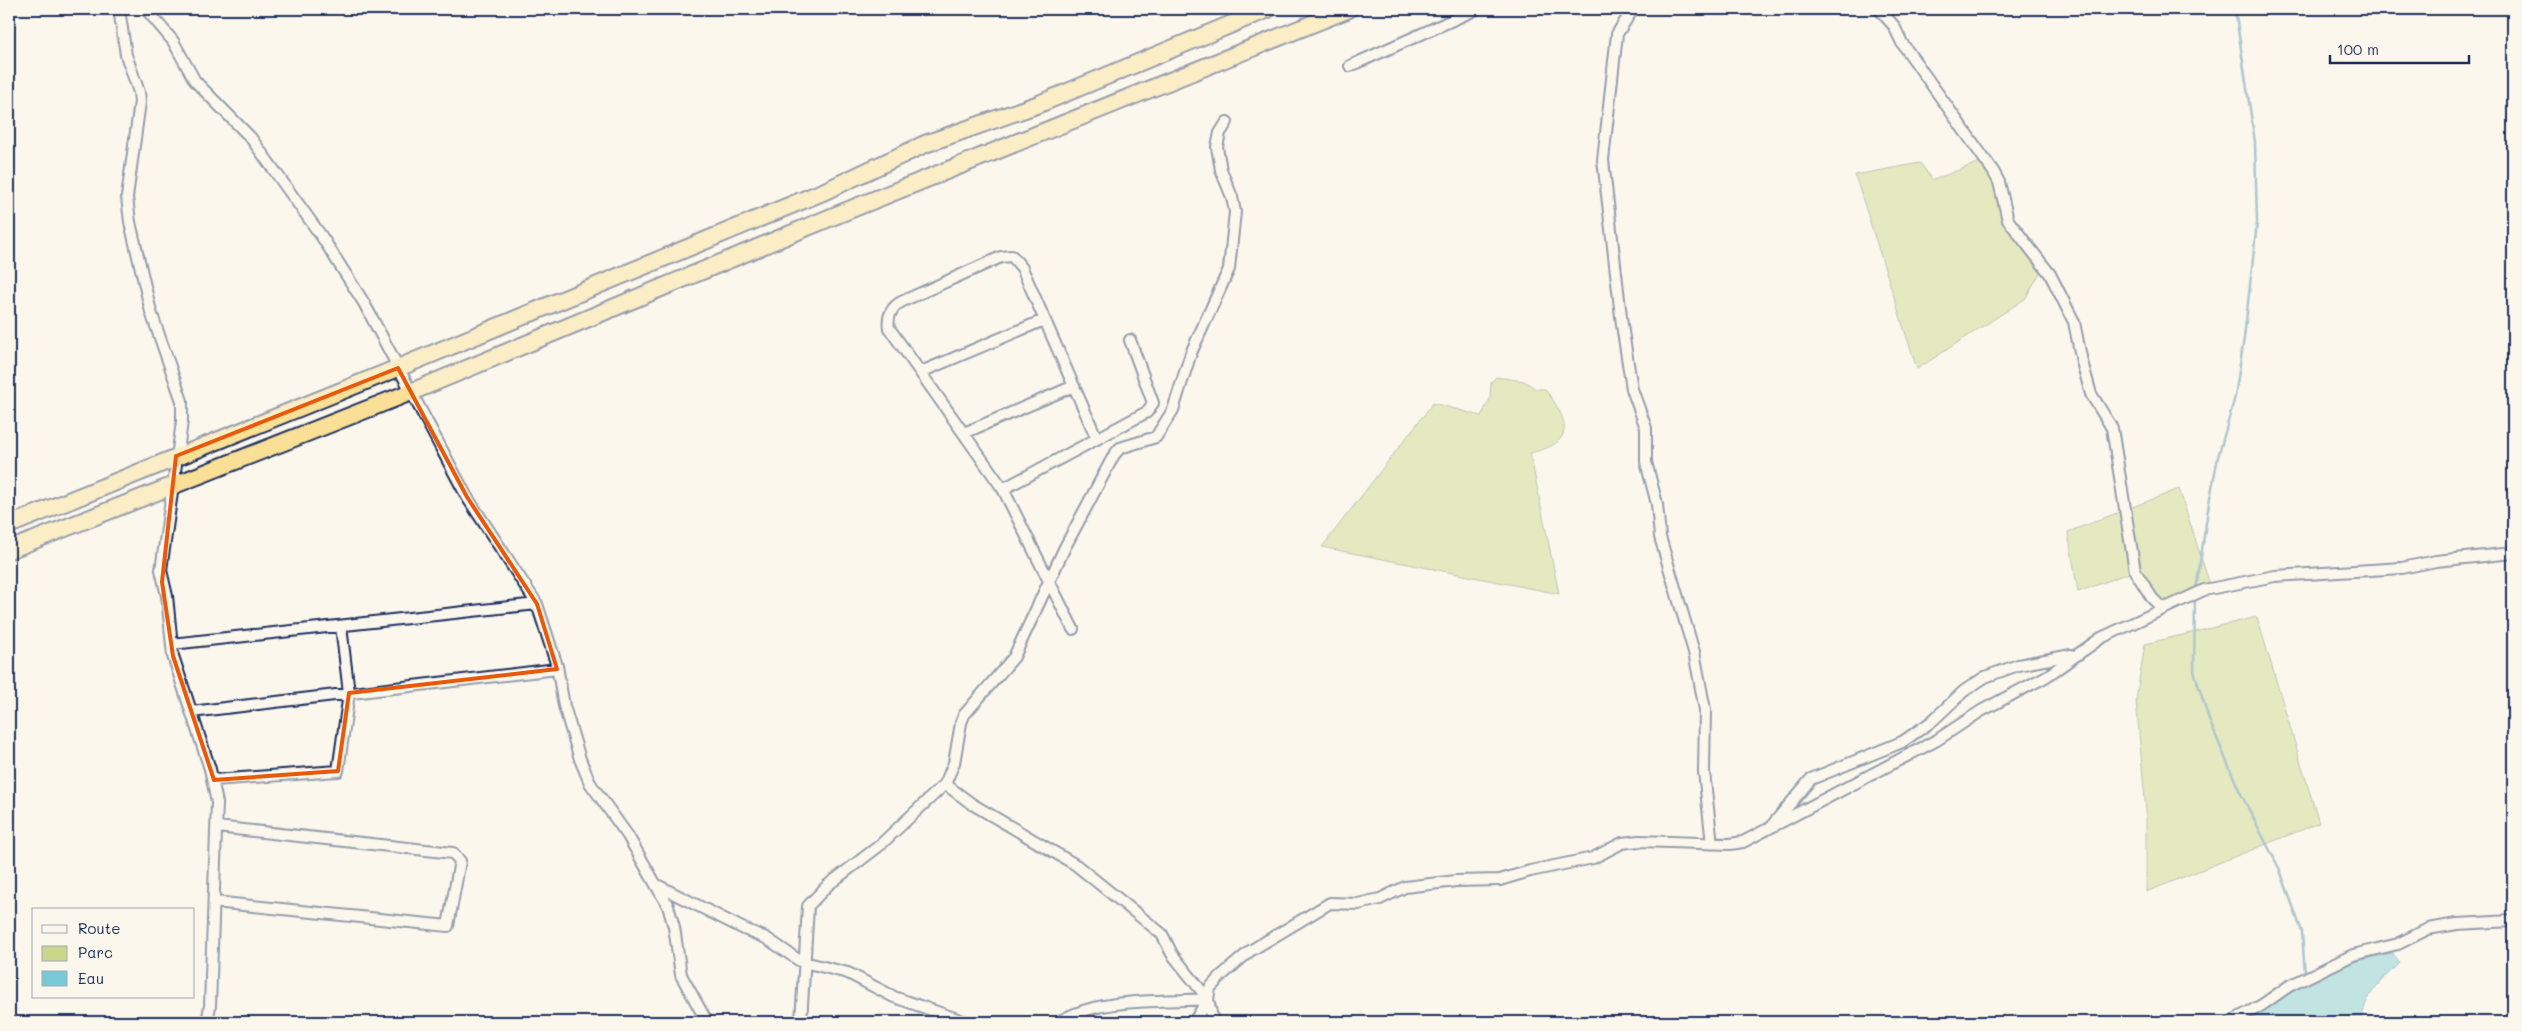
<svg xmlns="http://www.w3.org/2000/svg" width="2522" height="1031" viewBox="0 0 2522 1031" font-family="Mali,sans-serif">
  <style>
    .green { fill: #cad78b; stroke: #728374 }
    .water { fill: #7ac9d6; stroke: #548ba6 }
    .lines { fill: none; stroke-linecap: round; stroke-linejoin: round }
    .stream { stroke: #548ba6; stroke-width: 2.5 }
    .minor-casing { stroke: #1b2f5e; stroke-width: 14 }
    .trunk-casing { stroke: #1b2f5e; stroke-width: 20 }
    .minor { stroke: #fbf7ec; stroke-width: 10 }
    .trunk { stroke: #fadf96; stroke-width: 16 }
    .marked { fill: none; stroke: #e8590c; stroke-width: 4; stroke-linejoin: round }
  </style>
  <rect width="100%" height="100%" fill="#fbf7ec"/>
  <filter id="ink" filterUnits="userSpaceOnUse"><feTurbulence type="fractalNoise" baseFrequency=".02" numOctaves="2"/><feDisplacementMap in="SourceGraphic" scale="10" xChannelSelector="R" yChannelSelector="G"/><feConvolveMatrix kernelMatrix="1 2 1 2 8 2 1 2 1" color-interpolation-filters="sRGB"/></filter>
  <g filter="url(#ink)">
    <path class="green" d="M 1985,160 L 2005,211 L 2044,266 L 2025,299 L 1917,369 L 1855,175 L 1920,163 L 1933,180 Z
      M 1496,377 L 1524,381 L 1536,389 L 1545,389 C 1569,421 1577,443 1530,453 L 1559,594 L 1322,547 L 1433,403 L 1481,416 L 1490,399 L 1491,382 Z
      M 2179,489 L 2211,588 L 2166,607 L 2134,571 L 2078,592 L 2068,532 Z
      M 2257,617 L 2319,823 L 2146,892 L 2146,811 L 2136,700 L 2145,644 Z"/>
    <path class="water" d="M 2393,953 L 2399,963 C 2382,980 2363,996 2362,1022 L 2243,1022 L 2294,991 L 2353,962 Z"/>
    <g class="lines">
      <path class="stream" d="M 2196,590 L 2209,503 L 2218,457 L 2235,397 L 2244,338 L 2257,223 L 2255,142 L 2235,9
        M 2195,598 L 2194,671 L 2209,720 L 2239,790 L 2280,870 L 2302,932 L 2305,975"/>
      <defs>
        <path id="minor" d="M 119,9 L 126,55 L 139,92 L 140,102 L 127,197 L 130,222 L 151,312 L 182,401 L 182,422 L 161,570 L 167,596 L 173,656 L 210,769 L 217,803 L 210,1006 L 207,1022
          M 146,9 L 173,41 L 195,81 L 251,138 L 322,237 L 364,303 L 467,497 L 537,604 L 557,666 L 564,706 L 580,759 L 590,783 L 628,836 L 668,906 L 674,927 L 681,975 L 707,1022
          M 1633,9 L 1617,34 L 1603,160 L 1622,325 L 1632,389 L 1646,428 L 1646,462 L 1657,504 L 1660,537 L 1694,652 L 1705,710 L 1704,772 L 1712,844
          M 1879,9 L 1894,26 L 1902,43 L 1993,171 L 1999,182 L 2008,220 L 2050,274 L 2074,322 L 2082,362 L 2091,394 L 2112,428 L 2135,571 L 2152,598 L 2159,605 L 2166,607
          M 1350,66 L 1477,9
          M 921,372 L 1044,320
          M 964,433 L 1074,386
          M 1003,489 L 1147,412 L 1153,403 L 1130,340
          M 1073,629 L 1003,489 L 889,328 C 887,316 892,306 903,301 L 1001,257 L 1012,256 L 1022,268 L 1097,439
          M 172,644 L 537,604
          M 191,712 L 557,669
          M 214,780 L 338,771 L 349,693 L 341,626
          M 945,784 L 972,804 L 1076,865 L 1162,934 L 1172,954 L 1208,999
          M 1774,823 L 1811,779 L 1902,742 L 1931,722 L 1964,691 L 1985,677 L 2018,665 L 2071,655
          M 657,885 L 744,929 L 766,938 L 800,961 L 848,973 L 894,997 L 966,1022
          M 214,902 L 448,926 L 460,861 L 453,853 L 217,827
          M 801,1022 L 808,906 L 828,885 L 879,846 L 945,784 L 954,763 L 961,723 L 964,715 L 1014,657 L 1065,547 L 1114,455 L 1120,448 L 1156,437 L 1173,410 L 1191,353 L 1229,269 L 1235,212 L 1232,197 L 1221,170 L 1217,147 L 1220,133 L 1227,122
          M 1059,1022 C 1098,997 1164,1002 1208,999
          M 1194,1022 L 1208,999
          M 1213,1022 L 1208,999 L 1210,988 L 1221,976 L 1250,951 L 1330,903 L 1358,904 L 1380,899 L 1405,887 L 1456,881 L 1500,880 L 1530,871 L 1593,858 L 1622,843 L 1639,841 L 1730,844 L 1743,842 L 1937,740 L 1981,711 L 2047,676 L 2101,638 L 2204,590 L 2275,576 L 2402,568 L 2436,561 L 2513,553
          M 2231,1022 L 2262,1005 L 2289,986 L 2353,955 L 2398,944 L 2428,929 L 2457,924 L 2513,921"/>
        <path id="trunk" d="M 9,525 L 398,368 L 825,191 L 925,144 L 1039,104 L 1268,9
          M 9,550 L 411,392 L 834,216 L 1349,9"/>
      </defs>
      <use href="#minor" class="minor-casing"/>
      <use href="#trunk" class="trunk-casing"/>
      <use href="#minor" class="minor"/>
      <use href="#trunk" class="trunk"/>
    </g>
  </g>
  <path d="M0 0H2522V1031H0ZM 398,368 L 467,497 L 537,604 L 557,669 L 349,693 L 338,771 L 214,780 L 173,656 L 162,582 L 176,456 Z" fill="#fbf7ec" fill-opacity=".55" fill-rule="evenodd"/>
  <path class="marked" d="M 398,368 L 467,497 L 537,604 L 557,669 L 349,693 L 338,771 L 214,780 L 173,656 L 162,582 L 176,456 Z"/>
  <rect width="2522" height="1031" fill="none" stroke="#fbf7ec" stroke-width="30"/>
  <rect x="15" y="15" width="2492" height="1001" fill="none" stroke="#1b2f5e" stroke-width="2" filter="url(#ink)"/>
  <rect x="32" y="908" width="162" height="90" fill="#fbf7ec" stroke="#a1a7b3"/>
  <rect x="42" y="925" width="25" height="8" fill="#fbf7ec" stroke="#a1a7b3"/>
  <text x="78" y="934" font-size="15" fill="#1b2f5e">Route</text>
  <rect x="42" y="946" width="25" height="15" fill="#cad78b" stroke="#a1a7b3"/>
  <text x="78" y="958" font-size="15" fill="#1b2f5e">Parc</text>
  <rect x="42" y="971" width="25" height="15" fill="#7ac9d6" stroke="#a1a7b3"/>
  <text x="78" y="984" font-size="15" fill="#1b2f5e">Eau</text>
  <path d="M2330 55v8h139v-8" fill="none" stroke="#1b2f5e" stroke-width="2.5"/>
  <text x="2337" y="55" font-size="15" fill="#1b2f5e" stroke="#fbf7ec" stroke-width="4" paint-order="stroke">100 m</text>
</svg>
